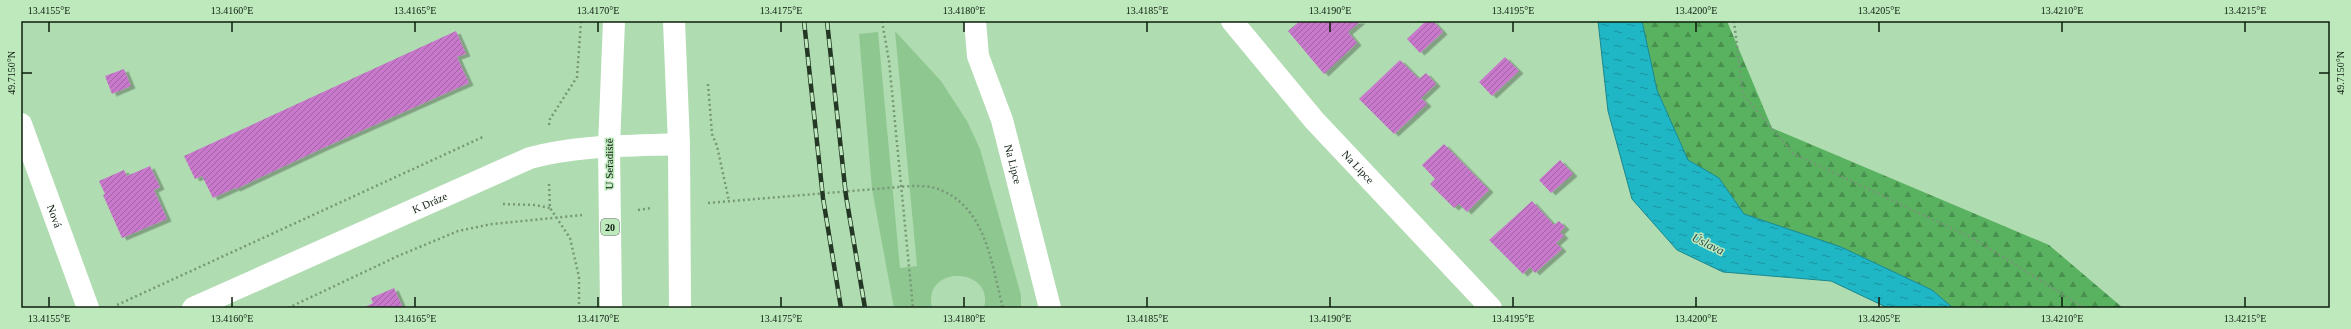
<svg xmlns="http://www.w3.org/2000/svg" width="2351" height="329" viewBox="0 0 2351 329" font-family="'Times New Roman',serif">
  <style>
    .grass { fill: #8fc791 }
    .forest { fill: url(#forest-firs) }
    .water { fill: url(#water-ripples); stroke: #19888e }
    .building { fill: url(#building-hatch); filter: url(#shadow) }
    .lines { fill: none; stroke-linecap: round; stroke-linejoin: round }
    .path { stroke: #769877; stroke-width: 2.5; stroke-dasharray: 2 3; stroke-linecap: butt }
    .minor { stroke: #fff; stroke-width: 22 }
    .major { stroke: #fff; stroke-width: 22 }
    .highway { stroke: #fff; stroke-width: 22 }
    .rail-casing { stroke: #233724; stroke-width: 4.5 }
    .rail { stroke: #bde9bd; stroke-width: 3; stroke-dasharray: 9; stroke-linecap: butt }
    .ticks { fill: none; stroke: #0c1c0d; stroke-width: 1.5 }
    .labels { text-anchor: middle; stroke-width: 3; stroke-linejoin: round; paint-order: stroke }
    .shield { fill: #bde9bd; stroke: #415a42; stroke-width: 1 }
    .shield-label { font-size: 10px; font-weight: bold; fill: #0c1c0d }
    .street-label { font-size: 11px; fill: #0c1c0d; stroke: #bde9bd }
    .water-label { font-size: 12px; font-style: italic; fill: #2e4b4f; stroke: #bde9bd }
    .neatline { fill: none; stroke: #0c1c0d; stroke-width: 1.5 }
    .ticks-label { font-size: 10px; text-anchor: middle; fill: #0c1c0d }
  </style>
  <defs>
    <pattern id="forest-firs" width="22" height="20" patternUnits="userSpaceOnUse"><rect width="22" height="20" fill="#59b260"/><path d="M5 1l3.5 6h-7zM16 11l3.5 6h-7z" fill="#48904e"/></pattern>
    <pattern id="water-ripples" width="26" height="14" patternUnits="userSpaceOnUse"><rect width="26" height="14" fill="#1fb6c5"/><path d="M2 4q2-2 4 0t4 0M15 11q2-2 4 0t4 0" fill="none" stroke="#1a939e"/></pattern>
    <pattern id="building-hatch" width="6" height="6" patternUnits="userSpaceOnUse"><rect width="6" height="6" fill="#c879cc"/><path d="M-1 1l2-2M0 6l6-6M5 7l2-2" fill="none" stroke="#a162a4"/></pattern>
    <filter id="shadow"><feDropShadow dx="4.5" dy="2.5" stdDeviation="0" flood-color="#0004"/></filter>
  </defs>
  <rect width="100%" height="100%" fill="#b0dcb1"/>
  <path class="grass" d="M 895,31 L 941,81 L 967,121 L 980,149 L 1021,295 L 1021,308 L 984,308 C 995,267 922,264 932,308 L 894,308 L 872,189 L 859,34 L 878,32 L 900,268 L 917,266 Z"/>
  <path class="forest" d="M 1642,21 L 1727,21 L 1772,128 L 2049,245 L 2123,308 L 1953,308 L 1932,290 L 1841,247 L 1744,214 L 1719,178 L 1688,160 L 1657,90 Z"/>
  <path class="water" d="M 1598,21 L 1642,21 L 1657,90 L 1688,160 L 1719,178 L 1744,214 L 1841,247 L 1932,290 L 1953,308 L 1888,308 L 1831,281 L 1723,272 L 1677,250 L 1632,199 L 1608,111 Z"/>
  <path class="building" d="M 1300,21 L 1361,21 L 1348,32 L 1357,43 L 1324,74 L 1288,31 Z
    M 1426,21 L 1433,21 L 1443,32 L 1420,53 L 1407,39 Z
    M 456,31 L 466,54 L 457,57 L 469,83 L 323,148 L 236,189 L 235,188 L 213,198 L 202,176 L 195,179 L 184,156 Z
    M 1505,57 L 1519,71 L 1492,96 L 1479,82 Z
    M 1400,60 L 1419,79 L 1426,73 L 1436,84 L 1421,98 L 1427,104 L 1394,134 L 1359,99 Z
    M 124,69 L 131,86 L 112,94 L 105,76 Z
    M 1444,144 L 1489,190 L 1467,212 L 1459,204 L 1454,208 L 1430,184 L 1435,179 L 1422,165 Z
    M 1560,160 L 1573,174 L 1551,193 L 1539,180 Z
    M 150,166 L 160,187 L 154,190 L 167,219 L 122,238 L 103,195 L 105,194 L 99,181 L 124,170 L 127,176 Z
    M 1532,201 L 1554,225 L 1559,221 L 1565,227 L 1560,232 L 1564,236 L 1556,243 L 1562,249 L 1535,273 L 1530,267 L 1523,274 L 1489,240 Z
    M 394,288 L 403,308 L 363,308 L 373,303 L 371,298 Z"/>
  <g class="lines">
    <path class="path" d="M 882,21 L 889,61 L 913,308
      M 1734,21 L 1743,95 L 1794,154 L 1974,239 L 2085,308
      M 708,84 L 712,134 L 717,146 L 729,201
      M 549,125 L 550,119 L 577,77 L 581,21
      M 549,184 L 550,208 L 570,238 L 579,277 L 579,308
      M 708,203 L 911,186 C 919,186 928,186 935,188 C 986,204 991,263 1003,308
      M 503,204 L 535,205 L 550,208
      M 638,210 L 651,208
      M 117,305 L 485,136
      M 288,308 L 398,256 L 458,231 L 492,224 L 582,215"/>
    <g class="minor">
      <path id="s1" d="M 975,21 L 978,56 L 1002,120 L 1050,308"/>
      <path id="s2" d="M 1232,21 L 1314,120 L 1491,308"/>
      <path id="s3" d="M 21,124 L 88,308"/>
      <path id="s4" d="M 193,308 L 530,158 C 578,145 629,146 679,144"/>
    </g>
    <path class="major" d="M 674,21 L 679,144
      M 609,146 L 614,21"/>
    <path class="highway" d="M 679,144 L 680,308
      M 609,146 L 611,308"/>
    <defs>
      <path id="rail" d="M 804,21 L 823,198 L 841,308
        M 827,21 L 846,196 L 865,308"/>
    </defs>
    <use href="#rail" class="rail-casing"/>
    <use href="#rail" class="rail"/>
  </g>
  <path class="ticks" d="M 49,22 L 49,32M 232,22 L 232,32M 415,22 L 415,32M 598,22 L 598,32M 781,22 L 781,32M 964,22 L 964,32M 1147,22 L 1147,32M 1330,22 L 1330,32M 1513,22 L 1513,32M 1696,22 L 1696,32M 1879,22 L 1879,32M 2062,22 L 2062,32M 2245,22 L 2245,32M 22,73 L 32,73M 2319,73 L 2329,73M 49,297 L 49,307M 232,297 L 232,307M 415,297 L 415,307M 598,297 L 598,307M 781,297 L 781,307M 964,297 L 964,307M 1147,297 L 1147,307M 1330,297 L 1330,307M 1513,297 L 1513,307M 1696,297 L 1696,307M 1879,297 L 1879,307M 2062,297 L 2062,307M 2245,297 L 2245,307"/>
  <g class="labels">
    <rect class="shield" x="601" y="219" width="18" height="16" rx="3"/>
    <g class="shield-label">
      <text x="610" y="231">20</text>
    </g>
    <g class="street-label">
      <text dy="4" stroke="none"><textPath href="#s1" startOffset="149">Na Lipce</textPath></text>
      <text transform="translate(609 164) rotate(-90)" y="4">U Seřadiště</text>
      <text dy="4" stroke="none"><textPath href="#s2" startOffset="193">Na Lipce</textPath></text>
      <text dy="4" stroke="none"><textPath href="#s4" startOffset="259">K Dráze</textPath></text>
      <text dy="4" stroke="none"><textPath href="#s3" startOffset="98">Nová</textPath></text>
    </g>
    <g class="water-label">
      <text transform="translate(1708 244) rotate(26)" y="4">Úslava</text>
    </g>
  </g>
  <rect width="2351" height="329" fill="none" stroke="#bde9bd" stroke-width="44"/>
  <rect x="22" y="22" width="2307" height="285" class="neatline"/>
  <g class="ticks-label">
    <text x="49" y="14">13.4155°E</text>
    <text x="232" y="14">13.4160°E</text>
    <text x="415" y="14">13.4165°E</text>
    <text x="598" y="14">13.4170°E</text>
    <text x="781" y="14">13.4175°E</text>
    <text x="964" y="14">13.4180°E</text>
    <text x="1147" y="14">13.4185°E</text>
    <text x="1330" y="14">13.4190°E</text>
    <text x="1513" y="14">13.4195°E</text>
    <text x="1696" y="14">13.4200°E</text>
    <text x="1879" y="14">13.4205°E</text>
    <text x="2062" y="14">13.4210°E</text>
    <text x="2245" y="14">13.4215°E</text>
    <text transform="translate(11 73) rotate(-90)" y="4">49.7150°N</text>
    <text transform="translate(2340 73) rotate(-90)" y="4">49.7150°N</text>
    <text x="49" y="322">13.4155°E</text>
    <text x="232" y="322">13.4160°E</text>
    <text x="415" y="322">13.4165°E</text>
    <text x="598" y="322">13.4170°E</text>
    <text x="781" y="322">13.4175°E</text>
    <text x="964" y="322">13.4180°E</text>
    <text x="1147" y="322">13.4185°E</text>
    <text x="1330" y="322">13.4190°E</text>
    <text x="1513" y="322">13.4195°E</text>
    <text x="1696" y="322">13.4200°E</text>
    <text x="1879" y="322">13.4205°E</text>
    <text x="2062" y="322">13.4210°E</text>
    <text x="2245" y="322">13.4215°E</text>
  </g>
</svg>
